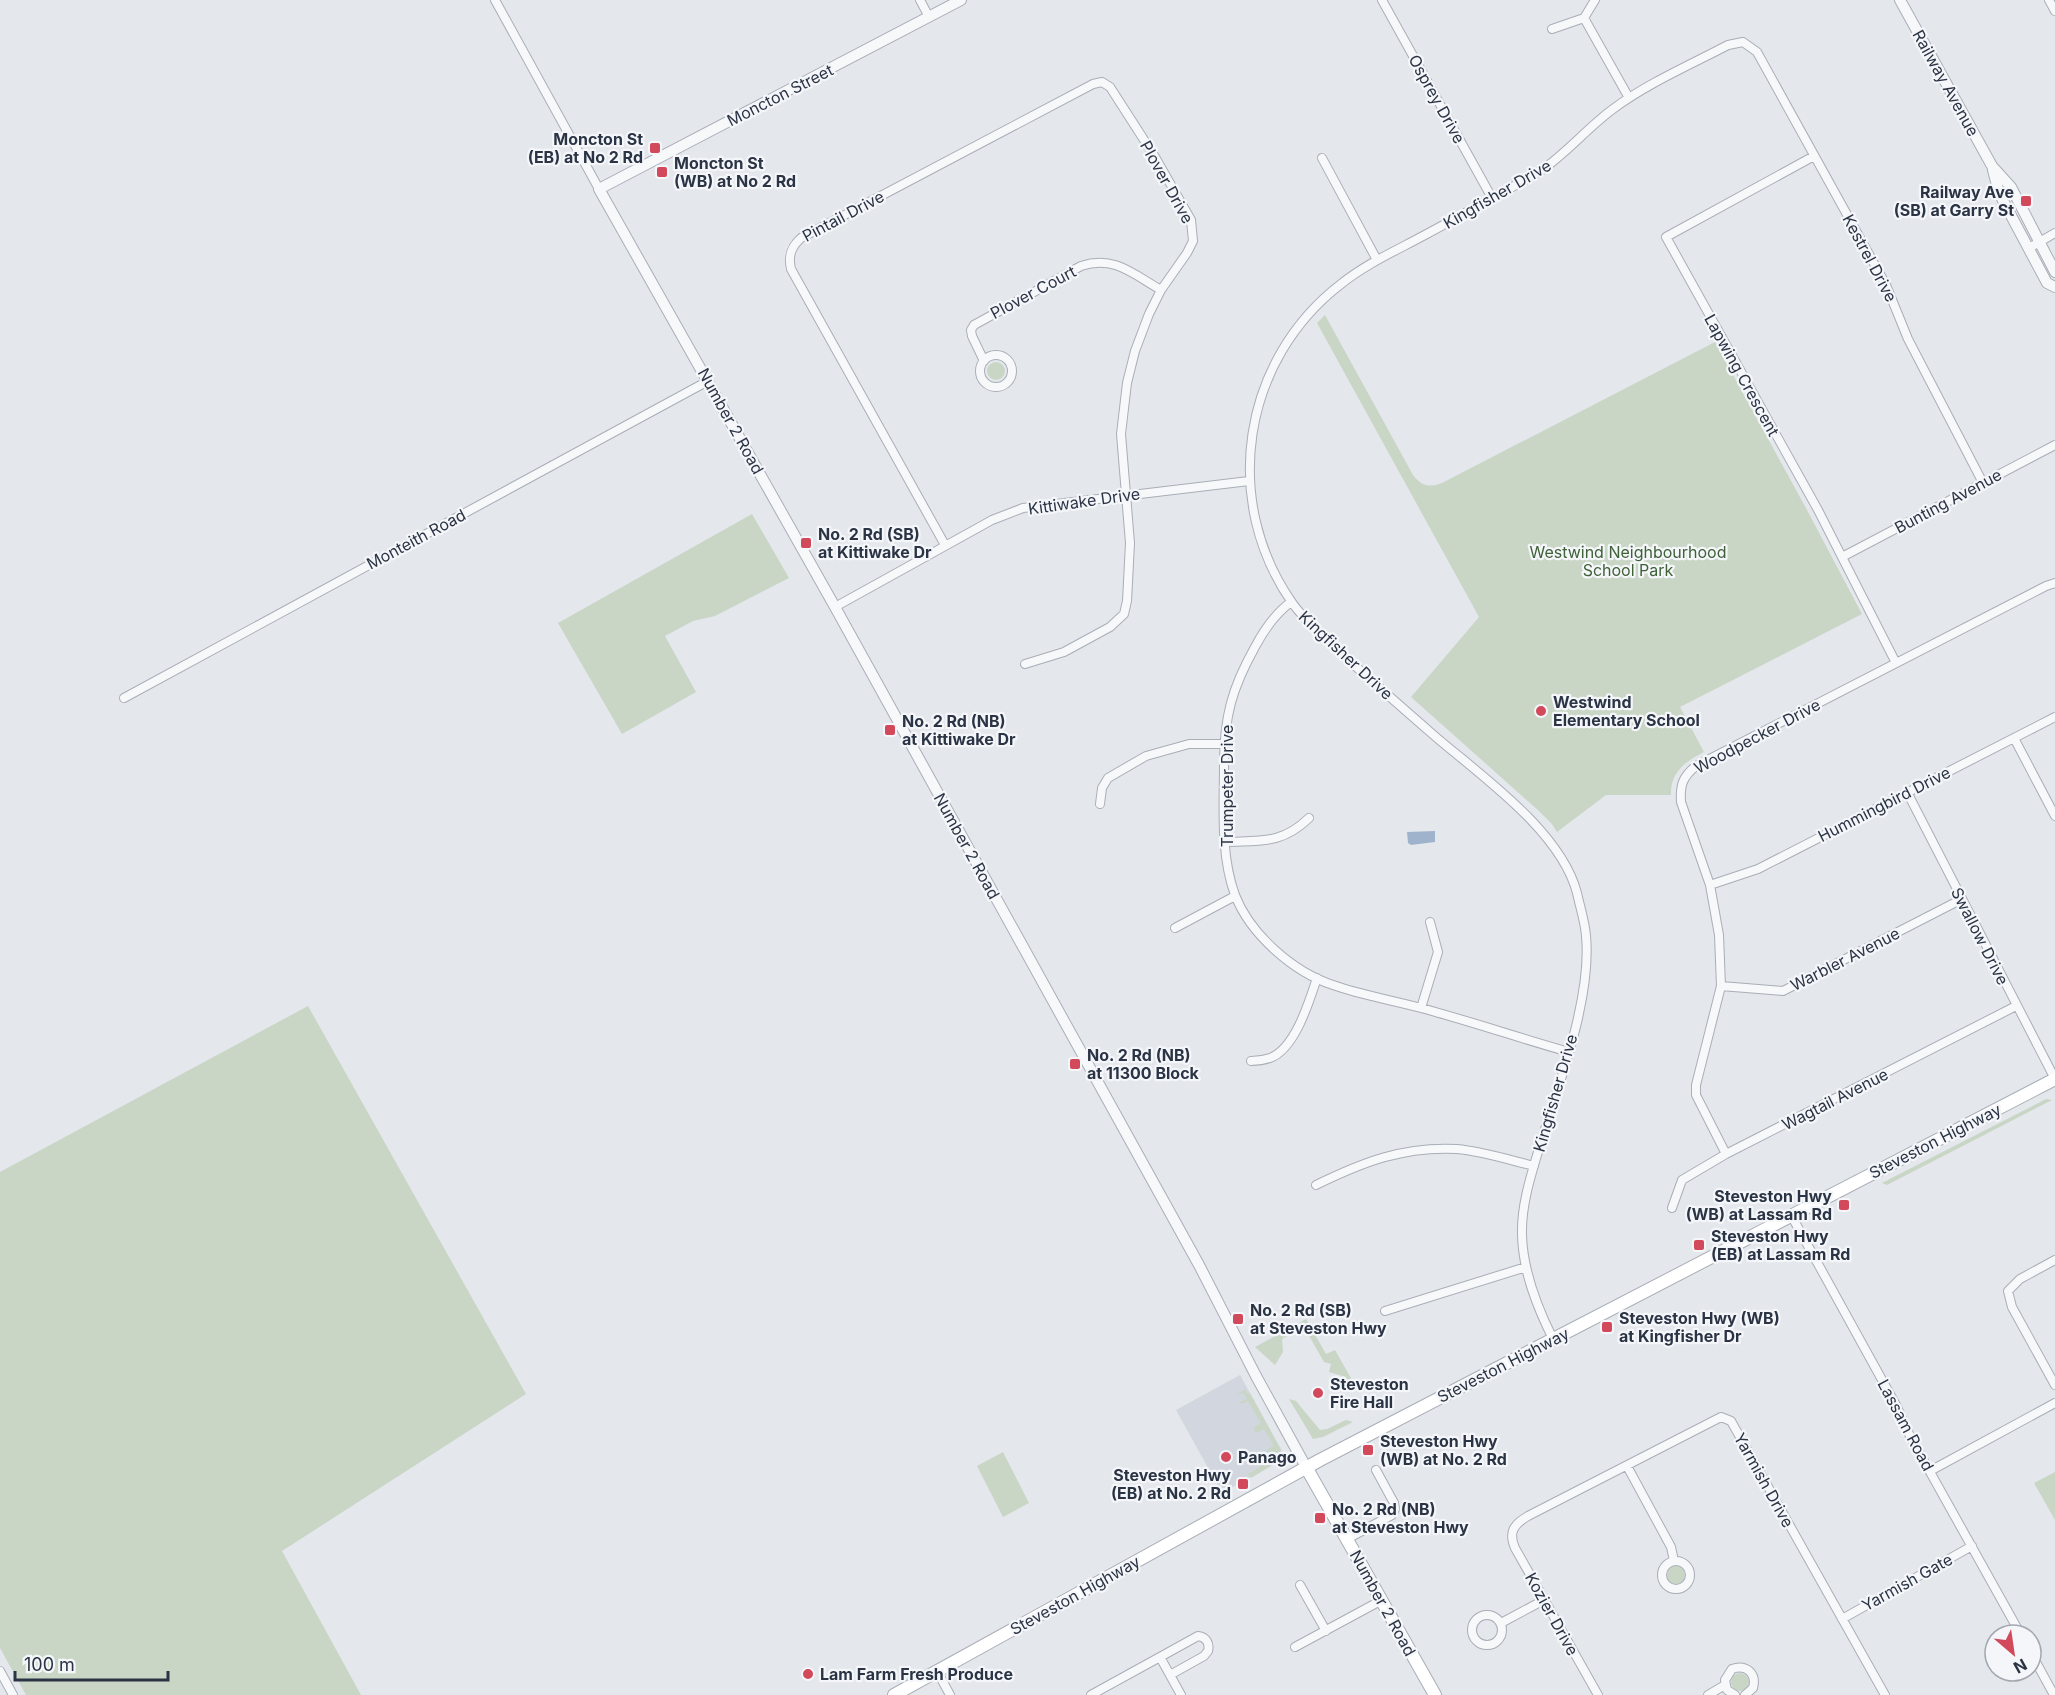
<svg xmlns="http://www.w3.org/2000/svg" width="2055" height="1695" viewBox="0 0 2055 1695" font-family="Inter,sans-serif">
  <style>
    .built { fill: #d2d6de }
    .green { fill: #c9d6c5 }
    .water { fill: #9fb4cc }
    .lines { fill: none; stroke-linecap: round; stroke-linejoin: round }
    .minor-casing { stroke: #a9aeb7; stroke-width: 10 }
    .tertiary-casing { stroke: #a9aeb7; stroke-width: 12 }
    .secondary-casing { stroke: #a9aeb7; stroke-width: 14 }
    .minor { stroke: #f7f8fa; stroke-width: 8 }
    .tertiary { stroke: #f7f8fa; stroke-width: 10 }
    .secondary { stroke: #fff; stroke-width: 12 }
    .poi-dot { fill: #d1495b; stroke: #f4f6f9; stroke-width: 2 }
    .labels { text-anchor: middle; stroke-width: 4.5; stroke-linejoin: round; paint-order: stroke }
    .street-label { font-size: 16px; fill: #2b3445; stroke: #f4f6f9 }
    .poi-label { font-size: 16px; font-weight: bold; fill: #2b3445; stroke: #f4f6f9; text-anchor: start }
    .park-label { font-size: 16px; fill: #3f6138; stroke: #f4f6f9 }
  </style>
  <rect width="100%" height="100%" fill="#e4e7ec"/>
  <path class="built" d="M 1240,1375 L 1281,1449 L 1282,1455 L 1276,1463 L 1222,1493 L 1176,1410 Z"/>
  <path class="green" d="M 1325,315 L 1413,475 C 1421,486 1430,488 1442,483 L 1715,342 L 1807,510 L 1862,614 L 1680,707 L 1704,752 C 1686,761 1670,772 1671,795 L 1606,795 L 1557,832 L 1552,824 L 1539,811 L 1411,697 L 1479,617 L 1317,323 Z
    M987 371a9 9 0 1 1 18 0a9 9 0 1 1-18 0Z
    M 752,514 L 789,578 L 715,616 L 693,621 L 665,636 L 696,692 L 622,734 L 558,623 Z
    M 308,1006 L 526,1394 L 282,1551 L 361,1695 L 26,1695 L 0,1648 L 0,1172 Z
    M 2046,1099 L 2052,1100 L 1887,1185 L 1882,1183 Z
    M 1306,1319 L 1326,1354 L 1335,1350 L 1356,1387 L 1345,1384 L 1346,1377 L 1329,1372 L 1331,1364 L 1324,1362 L 1304,1327 L 1282,1339 L 1283,1352 L 1275,1365 L 1255,1347 Z
    M 1245,1389 L 1247,1394 L 1250,1393 L 1282,1452 L 1280,1453 L 1265,1451 L 1274,1446 L 1264,1429 L 1256,1433 L 1253,1428 L 1261,1423 L 1248,1401 L 1241,1404 L 1240,1402 L 1247,1399 L 1243,1393 L 1236,1395 Z
    M 1289,1399 L 1296,1401 L 1320,1430 L 1327,1429 L 1346,1420 L 1353,1422 L 1323,1437 L 1313,1439 Z
    M 1003,1452 L 1029,1503 L 1003,1517 L 977,1466 Z
    M 1264,1454 L 1276,1456 L 1279,1461 L 1251,1478 L 1248,1474 L 1260,1467 Z
    M 2055,1472 L 2055,1520 L 2034,1483 Z
    M1667 1575a9 9 0 1 1 18 0a9 9 0 1 1-18 0Z
    M1731 1682a9 9 0 1 1 18 0a9 9 0 1 1-18 0Z"/>
  <path class="water" d="M 1435,831 L 1435,842 L 1411,845 L 1408,843 L 1407,832 Z"/>
  <g class="lines">
    <defs>
      <path id="minor" d="M 495,0 L 599,189
        M 920,0 L 929,17
        M 1382,0 L 1492,198
        M 1595,0 L 1584,18 L 1629,98
        M 2049,0 L 2055,11
        M 1552,29 L 1584,18
        M 1814,156 L 1666,237 L 1818,510 L 1896,663
        M 1322,158 L 1377,260
        M 2029,248 L 2055,233
        M980 371a16 16 0 1 1 32 0a16 16 0 1 1-32 0Z
        M 984,361 L 972,336 L 971,330 L 974,325 L 1081,266 C 1114,255 1133,274 1161,290
        M 945,545 L 791,269 C 788,256 791,247 801,238 L 1093,84 L 1102,82 L 1110,87 L 1155,157 L 1191,220 L 1193,241 L 1187,253 L 1161,290 L 1149,314 L 1135,351 L 1127,383 L 1121,434 L 1130,543 L 1127,601 L 1124,614 L 1110,627 L 1064,652 L 1025,664
        M 1842,557 L 2055,445
        M 1291,602 C 1276,613 1264,630 1255,647 C 1232,688 1224,717 1224,764 C 1224,807 1220,854 1235,895 C 1250,934 1293,972 1333,985 C 1361,995 1392,1000 1421,1008 C 1470,1021 1519,1038 1569,1052
        M 835,607 L 992,520 L 1023,508 L 1249,481
        M 124,698 L 708,381
        M 2014,738 L 2055,816
        M 1907,792 L 2055,1079
        M 1100,804 L 1102,788 L 1108,778 L 1146,756 L 1189,744 L 1224,744
        M 1224,842 C 1260,840 1281,845 1309,818
        M 1710,885 L 1758,869 L 2055,717
        M 1175,928 L 1235,896
        M 1721,986 L 1783,991 L 1962,899
        M 1421,1008 L 1438,952 L 1430,922
        M 1251,1061 C 1257,1061 1264,1060 1270,1058 C 1295,1049 1309,1002 1317,978
        M 1726,1154 L 1696,1095 L 1696,1085 L 1721,986 L 1719,935 L 1710,885 L 1681,802 C 1680,786 1682,777 1696,766 L 2046,586 L 2055,583
        M 1316,1185 C 1363,1162 1404,1146 1457,1149 C 1481,1151 1510,1160 1534,1166
        M 1672,1208 L 1682,1180 L 1726,1154 L 2016,1006
        M 1791,1215 L 1897,1407 L 1910,1436 L 2021,1635
        M 2055,1260 L 2020,1279 L 2008,1291 L 2012,1307 L 2055,1385
        M 1385,1311 L 1526,1267
        M 1553,1339 C 1537,1307 1523,1272 1522,1235 C 1521,1204 1532,1172 1541,1142 C 1559,1083 1592,998 1586,936 C 1585,922 1580,907 1577,893 C 1561,832 1484,778 1437,738 C 1406,711 1375,684 1344,656 C 1326,639 1307,623 1293,604 C 1220,501 1242,360 1341,284 C 1366,264 1395,251 1423,236 C 1462,215 1500,194 1539,172 C 1566,154 1587,128 1613,109 C 1648,83 1690,65 1728,45 L 1743,42 L 1757,52 L 1886,285 L 1908,339 L 1983,483
        M 1627,1466 L 1671,1547 L 1674,1561
        M 1930,1471 L 2055,1403
        M 1347,1539 L 1392,1515 L 1395,1509 L 1394,1503 L 1376,1470
        M1662 1575a14 14 0 1 1 28 0a14 14 0 1 1-28 0Z
        M 1300,1585 L 1326,1631
        M1472 1630a15 15 0 1 1 30 0a15 15 0 1 1-30 0Z
        M 1842,1619 L 1972,1546
        M 1501,1623 L 1544,1600
        M 1295,1647 L 1382,1600
        M 2031,1653 L 2054,1695
        M 1160,1657 L 1198,1636 C 1206,1637 1210,1643 1208,1651 L 1204,1656 L 1170,1675
        M 0,1671 L 13,1695
        M 937,1671 L 950,1695
        M 1091,1695 L 1160,1657 L 1181,1695
        M 1598,1695 L 1515,1548 C 1508,1532 1514,1524 1528,1516 L 1721,1417 L 1731,1421 L 1885,1695
        M 1708,1695 L 1725,1685
        M 1735,1695 L 1727,1690 L 1725,1680 L 1732,1669 C 1746,1664 1757,1673 1753,1688 L 1745,1695"/>
      <path id="tertiary" d="M 961,0 L 599,189 L 835,607 L 1199,1265 L 1256,1376 L 1306,1467
        M 1900,0 L 1992,166 L 2011,187 L 2055,272
        M 1993,170 L 1999,193 L 2047,283 L 2055,287"/>
      <path id="secondary" d="M 1306,1467 L 1435,1695
        M 894,1695 L 1320,1460 L 2055,1079"/>
    </defs>
    <use href="#minor" class="minor-casing"/>
    <use href="#tertiary" class="tertiary-casing"/>
    <use href="#secondary" class="secondary-casing"/>
    <use href="#minor" class="minor"/>
    <use href="#tertiary" class="tertiary"/>
    <use href="#secondary" class="secondary"/>
  </g>
  <g class="poi-dot">
    <rect x="649" y="142" width="12" height="12" rx="3"/>
    <rect x="656" y="166" width="12" height="12" rx="3"/>
    <rect x="2020" y="195" width="12" height="12" rx="3"/>
    <rect x="800" y="537" width="12" height="12" rx="3"/>
    <circle cx="1541" cy="711" r="6"/>
    <rect x="884" y="724" width="12" height="12" rx="3"/>
    <rect x="1069" y="1058" width="12" height="12" rx="3"/>
    <rect x="1838" y="1199" width="12" height="12" rx="3"/>
    <rect x="1693" y="1239" width="12" height="12" rx="3"/>
    <rect x="1232" y="1313" width="12" height="12" rx="3"/>
    <rect x="1601" y="1321" width="12" height="12" rx="3"/>
    <circle cx="1318" cy="1393" r="6"/>
    <rect x="1362" y="1444" width="12" height="12" rx="3"/>
    <circle cx="1226" cy="1457" r="6"/>
    <rect x="1237" y="1478" width="12" height="12" rx="3"/>
    <rect x="1314" y="1512" width="12" height="12" rx="3"/>
    <circle cx="808" cy="1674" r="6"/>
  </g>
  <g class="labels">
    <g class="street-label">
      <text transform="translate(1946 83) rotate(61)" y="6">Railway Avenue</text>
      <text transform="translate(780 95) rotate(-27)" y="6">Moncton Street</text>
      <text transform="translate(1437 99) rotate(61)" y="6">Osprey Drive</text>
      <text transform="translate(1167 182) rotate(61)" y="6">Plover Drive</text>
      <text transform="translate(1497 194) rotate(-30)" y="6">Kingfisher Drive</text>
      <text transform="translate(843 216) rotate(-28)" y="6">Pintail Drive</text>
      <text transform="translate(1870 258) rotate(62)" y="6">Kestrel Drive</text>
      <text transform="translate(1033 292) rotate(-28)" y="6">Plover Court</text>
      <text transform="translate(1742 375) rotate(61)" y="6">Lapwing Crescent</text>
      <text transform="translate(731 421) rotate(61)" y="6">Number 2 Road</text>
      <text transform="translate(1084 501) rotate(-8)" y="6">Kittiwake Drive</text>
      <text transform="translate(1948 501) rotate(-28)" y="6">Bunting Avenue</text>
      <text transform="translate(416 539) rotate(-28)" y="6">Monteith Road</text>
      <text transform="translate(1346 655) rotate(43)" y="6">Kingfisher Drive</text>
      <text transform="translate(1757 736) rotate(-28)" y="6">Woodpecker Drive</text>
      <text transform="translate(1227 786) rotate(-90)" y="6">Trumpeter Drive</text>
      <text transform="translate(1884 804) rotate(-27)" y="6">Hummingbird Drive</text>
      <text transform="translate(967 846) rotate(61)" y="6">Number 2 Road</text>
      <text transform="translate(1980 936) rotate(63)" y="6">Swallow Drive</text>
      <text transform="translate(1845 959) rotate(-27)" y="6">Warbler Avenue</text>
      <text transform="translate(1555 1093) rotate(-74)" y="6">Kingfisher Drive</text>
      <text transform="translate(1835 1099) rotate(-27)" y="6">Wagtail Avenue</text>
      <text transform="translate(1935 1141) rotate(-27)" y="6">Steveston Highway</text>
      <text transform="translate(1503 1365) rotate(-27)" y="6">Steveston Highway</text>
      <text transform="translate(1906 1425) rotate(62)" y="6">Lassam Road</text>
      <text transform="translate(1764 1480) rotate(61)" y="6">Yarmish Drive</text>
      <text transform="translate(1907 1582) rotate(-29)" y="6">Yarmish Gate</text>
      <text transform="translate(1075 1595) rotate(-29)" y="6">Steveston Highway</text>
      <text transform="translate(1383 1603) rotate(61)" y="6">Number 2 Road</text>
      <text transform="translate(1552 1614) rotate(61)" y="6">Kozier Drive</text>
    </g>
    <g class="poi-label">
      <text x="643" y="145" text-anchor="end">Moncton St<tspan x="643" dy="18">(EB) at No 2 Rd</tspan></text>
      <text x="674" y="169">Moncton St<tspan x="674" dy="18">(WB) at No 2 Rd</tspan></text>
      <text x="2014" y="198" text-anchor="end">Railway Ave<tspan x="2014" dy="18">(SB) at Garry St</tspan></text>
      <text x="818" y="540">No. 2 Rd (SB)<tspan x="818" dy="18">at Kittiwake Dr</tspan></text>
      <text x="1553" y="708">Westwind<tspan x="1553" dy="18">Elementary School</tspan></text>
      <text x="902" y="727">No. 2 Rd (NB)<tspan x="902" dy="18">at Kittiwake Dr</tspan></text>
      <text x="1087" y="1061">No. 2 Rd (NB)<tspan x="1087" dy="18">at 11300 Block</tspan></text>
      <text x="1832" y="1202" text-anchor="end">Steveston Hwy<tspan x="1832" dy="18">(WB) at Lassam Rd</tspan></text>
      <text x="1711" y="1242">Steveston Hwy<tspan x="1711" dy="18">(EB) at Lassam Rd</tspan></text>
      <text x="1250" y="1316">No. 2 Rd (SB)<tspan x="1250" dy="18">at Steveston Hwy</tspan></text>
      <text x="1619" y="1324">Steveston Hwy (WB)<tspan x="1619" dy="18">at Kingfisher Dr</tspan></text>
      <text x="1330" y="1390">Steveston<tspan x="1330" dy="18">Fire Hall</tspan></text>
      <text x="1380" y="1447">Steveston Hwy<tspan x="1380" dy="18">(WB) at No. 2 Rd</tspan></text>
      <text x="1238" y="1463">Panago</text>
      <text x="1231" y="1481" text-anchor="end">Steveston Hwy<tspan x="1231" dy="18">(EB) at No. 2 Rd</tspan></text>
      <text x="1332" y="1515">No. 2 Rd (NB)<tspan x="1332" dy="18">at Steveston Hwy</tspan></text>
      <text x="820" y="1680">Lam Farm Fresh Produce</text>
    </g>
    <g class="park-label">
      <text x="1628" y="558">Westwind Neighbourhood<tspan x="1628" dy="18">School Park</tspan></text>
    </g>
  </g>
  <g transform="translate(2013 1653) rotate(151)"><circle r="28" fill="#f4f6f9" stroke="#a4a8b1" stroke-width="1.5"/>
  <path d="M0-4.5L10 22L0 15L-10 22Z" fill="#d1495b"/>
  <text y="-9" font-size="16" font-weight="bold" text-anchor="middle" fill="#2b3445">N</text>
  </g>
  <path d="M15 1671v9h153v-9" fill="none" stroke="#2b3445" stroke-width="3"/>
  <text x="24" y="1671" font-size="18" fill="#2b3445" stroke="#f4f6f9" stroke-width="4.5" paint-order="stroke">100 m</text>
</svg>
